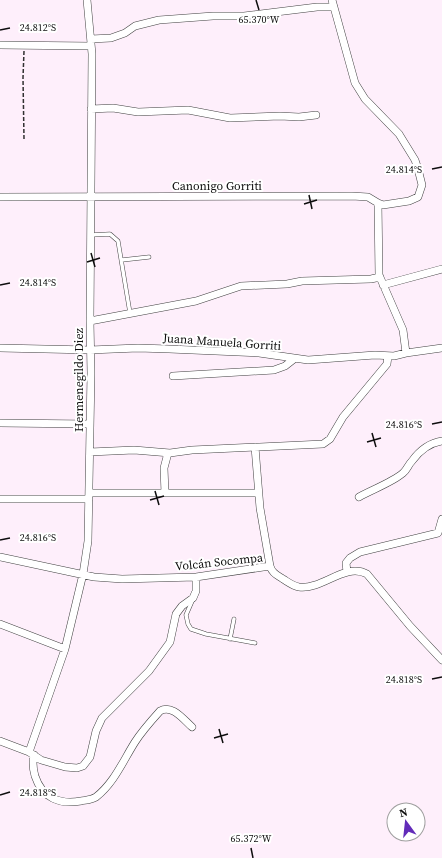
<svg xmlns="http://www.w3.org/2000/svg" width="442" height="858" viewBox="0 0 442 858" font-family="'Source Serif 4',serif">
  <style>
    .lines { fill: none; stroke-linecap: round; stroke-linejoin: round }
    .service-casing { stroke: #414141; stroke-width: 4.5 }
    .minor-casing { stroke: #414141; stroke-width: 8 }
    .path { stroke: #303030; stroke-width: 1.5; stroke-dasharray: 4 2; stroke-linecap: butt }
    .service { stroke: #fff; stroke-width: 3.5 }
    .minor { stroke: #fff; stroke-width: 7 }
    .ticks { fill: none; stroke: #0e0e0e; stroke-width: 1.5 }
    .labels { text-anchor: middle; stroke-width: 4; stroke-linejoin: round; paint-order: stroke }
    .street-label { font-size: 12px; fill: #0e0e0e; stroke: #fff }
    .ticks-label { font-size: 10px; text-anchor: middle; fill: #0e0e0e; stroke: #fff; stroke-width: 4; stroke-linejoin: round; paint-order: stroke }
  </style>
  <rect width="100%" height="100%" fill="#feeffb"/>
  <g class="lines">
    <defs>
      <path id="service" d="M 91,235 L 110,234 L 118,241 L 130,313
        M 122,260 L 149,257
        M 193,599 L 186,615 L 188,624 L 191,629 L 206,634 L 255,643
        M 230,639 L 234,619"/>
      <path id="minor" d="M 91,39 L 111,38 L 125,33 L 135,26 L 159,20 L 213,16 L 244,16 L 317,7 L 334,7
        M 0,45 L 91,46
        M 91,109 L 113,108 L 138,112 L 188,110 L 230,118 L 280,116 L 299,117 L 316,115
        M 0,197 L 352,196 L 368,197 L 378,203 L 383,205 L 409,201 L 418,197 L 422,185 L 418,169 L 415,160 L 399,134 L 365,99 L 355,83 L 332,0
        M 378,203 L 379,275 L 403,330 L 406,353
        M 383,285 L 442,269
        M 90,321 L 196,301 L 241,286 L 287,284 L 302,281 L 371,279 L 380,277
        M 0,348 L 90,350 L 138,348 L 169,349 L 259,353 L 308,360 L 375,355 L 394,356 L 406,353 L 442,348
        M 173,376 L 274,370 L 285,366 L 294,359
        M 0,423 L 90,424
        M 255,447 L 260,508 L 270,566
        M 90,452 L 134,450 L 170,453 L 192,450 L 323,444 L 330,439 L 343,417 L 387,364 L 388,356
        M 89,493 L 258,493
        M 165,493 L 164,468 L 168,453
        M 359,497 C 371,490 393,482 403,473 C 407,470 408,465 412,461 C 420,450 429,443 442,441
        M 0,499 L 89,499
        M 0,557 L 94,577 L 122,579 L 196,577 L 270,566 C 272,573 277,575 283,579 C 288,582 293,586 299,587 C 323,590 345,562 367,574 L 410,626 L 442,660
        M 347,572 L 346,563 L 350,558 L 360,552 L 438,533 L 442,519
        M 0,624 L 65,649
        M 0,741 L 29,752 L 41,760 L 65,767 L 77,768 L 83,766 L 90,757 L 96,731 L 102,718 L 149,671 L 170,642 L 176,614 L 182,606 L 193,598 L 196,591 L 196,577
        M 29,752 L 65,649 L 83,574 L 88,541 L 91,373 L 90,321 L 92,54 L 87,0
        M 34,755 C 32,763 33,769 35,776 C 42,798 60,805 81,801 C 86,800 91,800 96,797 C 114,783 123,761 135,742 C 142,731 151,721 160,711 C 172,704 183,719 192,727"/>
    </defs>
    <use href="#service" class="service-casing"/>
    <use href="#minor" class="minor-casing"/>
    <path class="path" d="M 24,139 L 23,78 L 24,51"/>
    <use href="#service" class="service"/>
    <use href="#minor" class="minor"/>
  </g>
  <path class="ticks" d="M 256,0 L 259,10M 0,30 L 10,28M 432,169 L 442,167M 309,195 L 312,209M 304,204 L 317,200M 91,253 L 95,267M 87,262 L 100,258M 0,285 L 10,283M 432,424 L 442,422M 372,433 L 376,447M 367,442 L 381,438M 155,491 L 159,505M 150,500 L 164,496M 0,540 L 10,538M 432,679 L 442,677M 219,729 L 223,743M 214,738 L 228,734M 0,795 L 10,792M 251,848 L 253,858"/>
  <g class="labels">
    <g class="street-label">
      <text x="217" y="190">Canonigo Gorriti</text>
      <text transform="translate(222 342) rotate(4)" y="4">Juana Manuela Gorriti</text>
      <text transform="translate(79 380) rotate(-90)" y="4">Hermenegildo Diez</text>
      <text transform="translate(219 562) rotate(-6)" y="4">Volcán Socompa</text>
    </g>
  </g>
  <g class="ticks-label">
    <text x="259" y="23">65.370°W</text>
    <text x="38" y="31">24.812°S</text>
    <text x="404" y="173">24.814°S</text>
    <text x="38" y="286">24.814°S</text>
    <text x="404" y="428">24.816°S</text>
    <text x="38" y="541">24.816°S</text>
    <text x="404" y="683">24.818°S</text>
    <text x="38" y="796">24.818°S</text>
    <text x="251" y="842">65.372°W</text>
  </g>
  <g transform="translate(406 822) rotate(345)"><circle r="19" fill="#ffffff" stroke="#9f9f9f"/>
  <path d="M0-3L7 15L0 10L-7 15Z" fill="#622bb9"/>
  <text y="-6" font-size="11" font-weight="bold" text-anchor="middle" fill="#0e0e0e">N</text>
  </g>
</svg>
